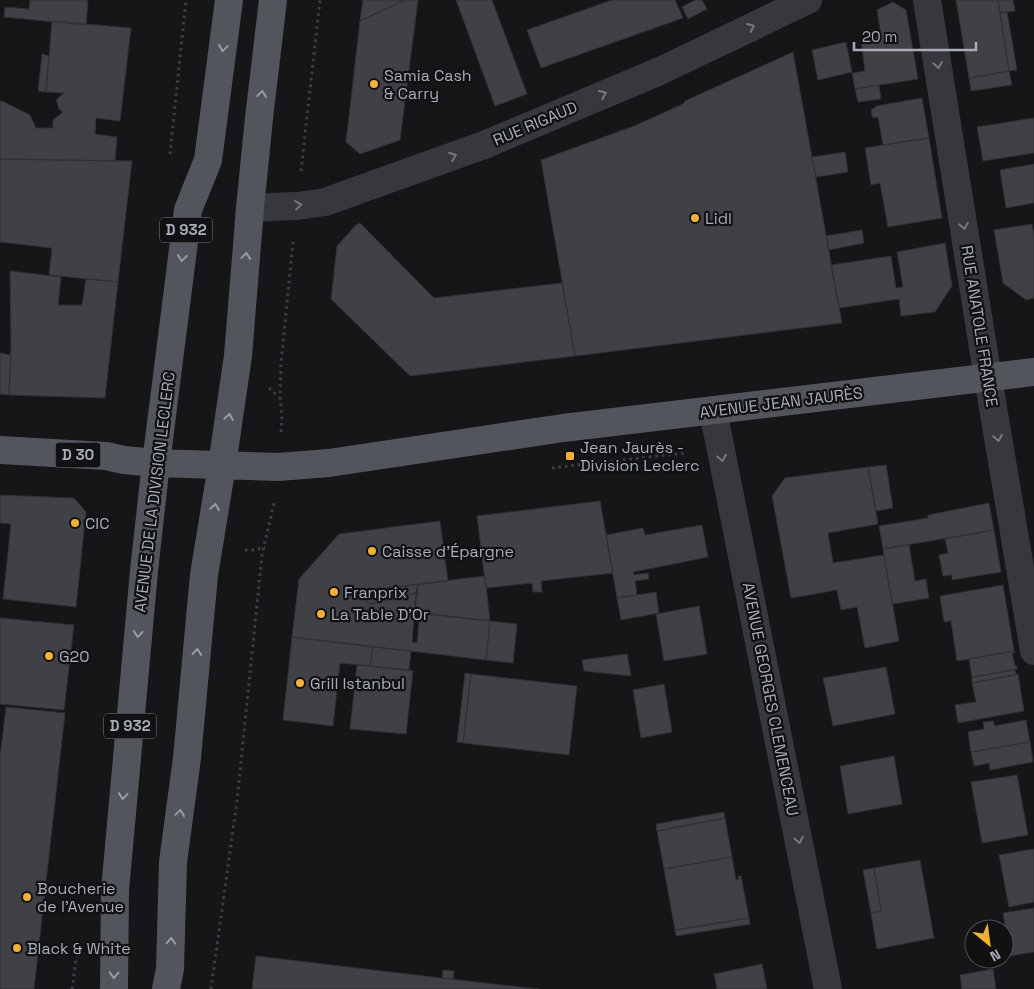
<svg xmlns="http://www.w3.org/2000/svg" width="1034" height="989" viewBox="0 0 1034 989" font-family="'Space Grotesk',sans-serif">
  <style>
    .building { fill: #404145; stroke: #303034 }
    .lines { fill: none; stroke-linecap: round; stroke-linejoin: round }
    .path { stroke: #3d3f44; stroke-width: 3; stroke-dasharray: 2.5 4; stroke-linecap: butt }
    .minor { stroke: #37383d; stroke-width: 28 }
    .major { stroke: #53555c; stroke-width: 28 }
    .oneway { stroke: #757881 }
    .oneway2 { stroke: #979ba6 }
    .poi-dot { fill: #f2b134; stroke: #111113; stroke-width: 2 }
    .labels { text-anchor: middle; stroke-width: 4.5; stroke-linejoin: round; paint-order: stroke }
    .shield { fill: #111113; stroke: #7b7e86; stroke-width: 1 }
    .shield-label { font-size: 15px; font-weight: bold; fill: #a8adb8 }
    .poi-label { font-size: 16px; fill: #a8adb8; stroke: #111113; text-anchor: start }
    .street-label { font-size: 16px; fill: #a8adb8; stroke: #111113 }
  </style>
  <rect width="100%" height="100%" fill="#161618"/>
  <path class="building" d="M 30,0 L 88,0 L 86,25 L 4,17 L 5,7 L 29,9 Z
    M 363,0 L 405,0 L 360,21 Z
    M 405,0 L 418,0 L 400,140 L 360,154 L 346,142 L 360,21 Z
    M 456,0 L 492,0 L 527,94 L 495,106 Z
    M 612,0 L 675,0 L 683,18 L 541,68 L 527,30 Z
    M 695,0 L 702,0 L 707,9 L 688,19 L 682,7 Z
    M 956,0 L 998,0 L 1009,71 L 969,78 Z
    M 998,0 L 1013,0 L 1015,11 L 1000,13 Z
    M 893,2 L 906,10 L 918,79 L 855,89 L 852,73 L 865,71 L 861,40 L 881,36 L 877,10 Z
    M 1007,12 L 1017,70 L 1009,71 L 1000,13 Z
    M 52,21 L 131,28 L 120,121 L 96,118 L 95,134 L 117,137 L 115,161 L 0,159 L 0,101 L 4,102 L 30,115 L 36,128 L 53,128 L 53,120 L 63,112 L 59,109 L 57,102 L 57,99 L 64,93 L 46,92 Z
    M 846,42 L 852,72 L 818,80 L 812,50 Z
    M 793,52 L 842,323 L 575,356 L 541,160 L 634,126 L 683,104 L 685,101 Z
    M 42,54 L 49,56 L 46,92 L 38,91 Z
    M 1009,71 L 1012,85 L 971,91 L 969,78 Z
    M 879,85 L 881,99 L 858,102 L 855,89 Z
    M 922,98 L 929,138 L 883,145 L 878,117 L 873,118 L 871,110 L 876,107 L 876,106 Z
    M 1034,118 L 1034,153 L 983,161 L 977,127 Z
    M 929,138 L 942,218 L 888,227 L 880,183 L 871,185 L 865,148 Z
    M 845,152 L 848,172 L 816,177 L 812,157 Z
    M 0,159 L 132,161 L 118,282 L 49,275 L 52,248 L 0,242 Z
    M 1034,164 L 1034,203 L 1006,208 L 1000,170 Z
    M 360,223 L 434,298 L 562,283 L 575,356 L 410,376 L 331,299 L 337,246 L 356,225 Z
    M 1032,224 L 1034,235 L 1034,298 L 1026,300 L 1003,283 L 994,230 Z
    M 862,230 L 864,243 L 829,250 L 826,236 Z
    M 945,243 L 952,286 L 935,312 L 901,316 L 899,299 L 839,308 L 831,265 L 891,256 L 896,288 L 903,287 L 897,252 Z
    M 10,271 L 61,277 L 58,305 L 82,305 L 86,279 L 118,282 L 105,398 L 9,395 L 11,348 Z
    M 0,353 L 11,355 L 9,395 L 0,394 Z
    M 886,465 L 893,508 L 876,511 L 868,467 Z
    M 868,467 L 878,524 L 828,533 L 833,563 L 884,555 L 899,641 L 865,648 L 857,607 L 841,610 L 837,590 L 791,598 L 772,496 L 785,478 Z
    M 0,495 L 74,498 L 86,512 L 76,607 L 3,599 L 11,524 L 0,523 Z
    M 600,501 L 613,573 L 541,581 L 542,592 L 533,592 L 532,583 L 486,588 L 477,516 Z
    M 989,503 L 994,530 L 883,549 L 879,526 L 928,518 L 928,515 Z
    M 440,521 L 448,581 L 372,590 L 364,599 L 370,604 L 416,593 L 412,642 L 417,643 L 419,623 L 425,614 L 490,621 L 486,660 L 292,637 L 299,579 L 339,534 Z
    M 702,525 L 708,557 L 633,572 L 634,575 L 648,573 L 649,579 L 635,581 L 637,595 L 617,598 L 606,535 L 643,528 L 645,535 Z
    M 994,530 L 1001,572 L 952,580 L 952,575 L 943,576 L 939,555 L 948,553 L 945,539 Z
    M 909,545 L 915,581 L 926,579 L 929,598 L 892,604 L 883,549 Z
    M 485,576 L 490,621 L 415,612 L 418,584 Z
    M 418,584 L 416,593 L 370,604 L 364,599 L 372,590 Z
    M 1003,585 L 1014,651 L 957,661 L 951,621 L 944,622 L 940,596 Z
    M 656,592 L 659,613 L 621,620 L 617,598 Z
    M 699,606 L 707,654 L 664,661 L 656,614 Z
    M 0,618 L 74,625 L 64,710 L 0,704 Z
    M 490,621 L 517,624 L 513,663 L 486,660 Z
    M 292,637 L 373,647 L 370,666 L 340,663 L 333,726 L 283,720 Z
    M 373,647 L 411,651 L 409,670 L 370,666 Z
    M 1014,651 L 1015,653 L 1012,653 L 1015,666 L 1017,666 L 1017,669 L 972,677 L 969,659 Z
    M 627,654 L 631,676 L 584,671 L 582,660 Z
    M 357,665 L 413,671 L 406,734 L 350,729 Z
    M 886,667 L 895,714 L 833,726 L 823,678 Z
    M 1015,670 L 1016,675 L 972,683 L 972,677 Z
    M 465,673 L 471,674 L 463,743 L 457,742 Z
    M 471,674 L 577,686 L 569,755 L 463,743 Z
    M 1018,674 L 1024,711 L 958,723 L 955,705 L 976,702 L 972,683 Z
    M 664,684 L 672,732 L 641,738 L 633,690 Z
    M 6,707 L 65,713 L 34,989 L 0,989 L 0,757 Z
    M 1026,720 L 1030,742 L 971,752 L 968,732 L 984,729 L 983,722 L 993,721 L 995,726 Z
    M 1030,742 L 1033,762 L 990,770 L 989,763 L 974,766 L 971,752 Z
    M 894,756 L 902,804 L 848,814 L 840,766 Z
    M 1017,775 L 1028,835 L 982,843 L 971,782 Z
    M 724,812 L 725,818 L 657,831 L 656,824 Z
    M 725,818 L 732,857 L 664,869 L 657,831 Z
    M 1034,849 L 1034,902 L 1009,907 L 999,855 Z
    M 732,857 L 736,880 L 739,879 L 738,876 L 741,876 L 749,918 L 675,930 L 664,869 Z
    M 920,860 L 934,938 L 877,949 L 871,913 L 881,911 L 874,868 Z
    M 874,868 L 881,911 L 871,913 L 863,870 Z
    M 1034,908 L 1034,952 L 1010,956 L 1003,913 Z
    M 749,918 L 750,924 L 676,936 L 675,930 Z
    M 256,956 L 458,980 L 539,989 L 252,989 Z
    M 762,964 L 767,989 L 717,989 L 714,974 Z
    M 993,969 L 996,989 L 962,989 L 960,975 Z
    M 443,970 L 454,971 L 453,979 L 442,978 Z"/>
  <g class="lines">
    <path class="path" d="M 170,154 L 186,0
      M 301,171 L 320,0
      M 269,388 L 279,397
      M 281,432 L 282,417 L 280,397 L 281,363 L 293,242
      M 552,468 L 685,453
      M 245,550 L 254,550 L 265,547
      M 72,989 L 77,952
      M 211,989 L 237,801 L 262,555 L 274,503"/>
    <path class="minor" d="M 927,0 L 988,378 L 1034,651
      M 250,208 L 297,206 L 325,202 L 484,145 L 660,71 L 808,0
      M 713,410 L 828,989"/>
    <path class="major" d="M 0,450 L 106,456 L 124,460 L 156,463 L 278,467 L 329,463 L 563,428 L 1034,372
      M 114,989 L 115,890 L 144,571 L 156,463 L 188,210 L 208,160 L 229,0
      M 166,989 L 170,969 L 173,862 L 187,758 L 204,575 L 222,465 L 238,356 L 250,208 L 259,118 L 273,0"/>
  </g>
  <defs><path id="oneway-chevron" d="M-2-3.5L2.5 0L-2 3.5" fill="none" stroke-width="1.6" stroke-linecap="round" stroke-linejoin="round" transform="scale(1.25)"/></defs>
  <g class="oneway">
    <use href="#oneway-chevron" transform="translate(751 27) rotate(-25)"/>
    <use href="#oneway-chevron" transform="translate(938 65) rotate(81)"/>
    <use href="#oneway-chevron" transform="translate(603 94) rotate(-23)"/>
    <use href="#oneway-chevron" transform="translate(453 156) rotate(-20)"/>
    <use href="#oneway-chevron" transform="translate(298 205) rotate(-6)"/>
    <use href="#oneway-chevron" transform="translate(964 226) rotate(81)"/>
    <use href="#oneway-chevron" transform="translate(998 438) rotate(80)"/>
    <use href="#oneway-chevron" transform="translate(722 458) rotate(79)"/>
    <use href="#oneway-chevron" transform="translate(799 840) rotate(79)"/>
  </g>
  <g class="oneway2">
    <use href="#oneway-chevron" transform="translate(223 48) rotate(98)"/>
    <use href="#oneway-chevron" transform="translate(262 94) rotate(-83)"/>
    <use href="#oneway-chevron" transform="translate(246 256) rotate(-85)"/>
    <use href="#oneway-chevron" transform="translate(182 258) rotate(97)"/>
    <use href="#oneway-chevron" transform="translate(229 417) rotate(-81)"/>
    <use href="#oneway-chevron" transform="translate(215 507) rotate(-81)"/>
    <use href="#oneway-chevron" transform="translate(138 634) rotate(95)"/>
    <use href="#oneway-chevron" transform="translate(197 652) rotate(-85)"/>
    <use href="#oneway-chevron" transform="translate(123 796) rotate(95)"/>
    <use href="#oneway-chevron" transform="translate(180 813) rotate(-82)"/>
    <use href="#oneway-chevron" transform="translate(171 941) rotate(-88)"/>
    <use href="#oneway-chevron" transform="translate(114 975) rotate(91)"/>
  </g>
  <g class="poi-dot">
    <circle cx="374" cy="84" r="5"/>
    <circle cx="695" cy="218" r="5"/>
    <rect x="565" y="451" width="10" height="10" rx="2.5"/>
    <circle cx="75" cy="523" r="5"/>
    <circle cx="372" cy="551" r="5"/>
    <circle cx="334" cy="592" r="5"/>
    <circle cx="321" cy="614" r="5"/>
    <circle cx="49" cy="656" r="5"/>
    <circle cx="300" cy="683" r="5"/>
    <circle cx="27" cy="897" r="5"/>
    <circle cx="17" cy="948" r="5"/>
  </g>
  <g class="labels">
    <g class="shield">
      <rect x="160" y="217.5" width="52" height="25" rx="4"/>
      <rect x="55.5" y="442.5" width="45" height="25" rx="4"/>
      <rect x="104" y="713.5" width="52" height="25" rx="4"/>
    </g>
    <g class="shield-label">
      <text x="186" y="235">D 932</text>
      <text x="78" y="460">D 30</text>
      <text x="130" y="731">D 932</text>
    </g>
    <g class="poi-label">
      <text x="384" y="81">Samia Cash<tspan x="384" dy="18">&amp; Carry</tspan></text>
      <text x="705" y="224">Lidl</text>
      <text x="580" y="453">Jean Jaurès -<tspan x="580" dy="18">Division Leclerc</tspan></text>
      <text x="85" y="529">CIC</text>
      <text x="382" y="557">Caisse d'Épargne</text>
      <text x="344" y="598">Franprix</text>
      <text x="331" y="620">La Table D'Or</text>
      <text x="59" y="662">G20</text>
      <text x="310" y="689">Grill Istanbul</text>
      <text x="37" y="894">Boucherie<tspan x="37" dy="18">de l'Avenue</tspan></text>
      <text x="27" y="954">Black &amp; White</text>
    </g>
    <g class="street-label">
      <text transform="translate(535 123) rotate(-23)" y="6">RUE RIGAUD</text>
      <text transform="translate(980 326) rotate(81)" y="6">RUE ANATOLE FRANCE</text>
      <text transform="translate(781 402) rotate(-7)" y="6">AVENUE JEAN JAURÈS</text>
      <text transform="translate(154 492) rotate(-83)" y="6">AVENUE DE LA DIVISION LECLERC</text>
      <text transform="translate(771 699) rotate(79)" y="6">AVENUE GEORGES CLEMENCEAU</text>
    </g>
  </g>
  <g transform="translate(989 944) rotate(151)"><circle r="24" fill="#111113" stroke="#4d4f55"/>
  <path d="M0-4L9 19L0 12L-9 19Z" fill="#f2b134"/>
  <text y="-8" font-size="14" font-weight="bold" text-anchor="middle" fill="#a8adb8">N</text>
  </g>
  <path d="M854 42v8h122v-8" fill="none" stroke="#a8adb8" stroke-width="2.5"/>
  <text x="862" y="42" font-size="15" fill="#a8adb8" stroke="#111113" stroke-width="4" paint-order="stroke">20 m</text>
</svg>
